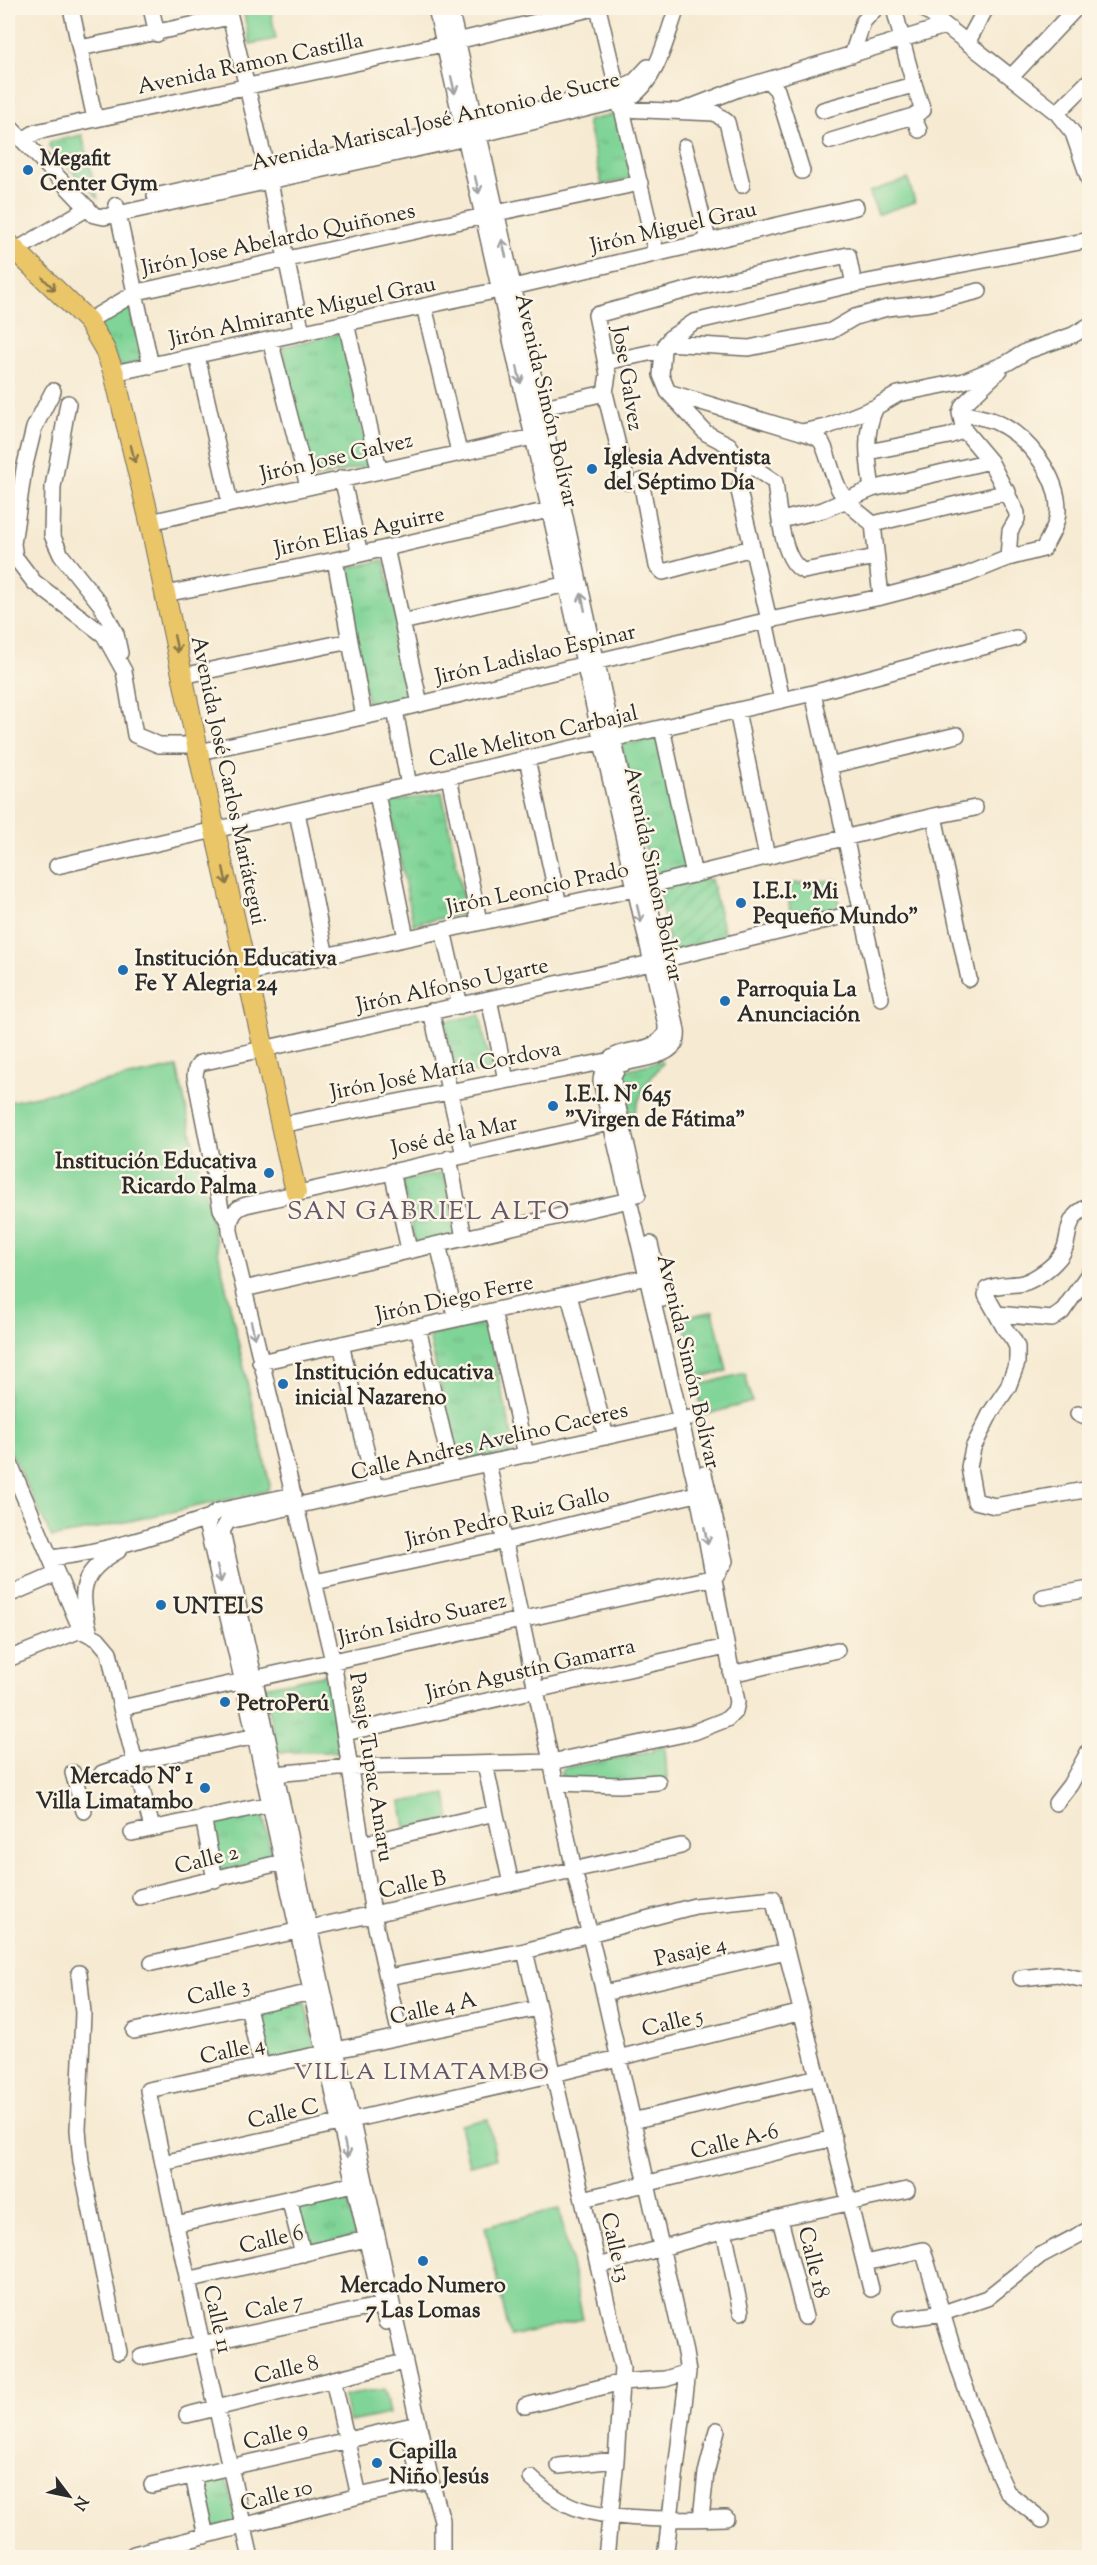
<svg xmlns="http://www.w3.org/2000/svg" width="1097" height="2565" viewBox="0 0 1097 2565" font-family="'Sorts Mill Goudy',serif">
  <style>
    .grass { fill: #80d497; stroke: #568061; stroke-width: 1.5 }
    .park { fill: url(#park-tufts); stroke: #568061; stroke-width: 1.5 }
    .garden { fill: url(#garden-furrows); stroke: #568061; stroke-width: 1.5 }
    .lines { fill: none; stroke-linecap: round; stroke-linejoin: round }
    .minor-casing { stroke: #726e65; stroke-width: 18 }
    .major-casing { stroke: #726e65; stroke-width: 22 }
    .minor { stroke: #fff; stroke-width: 15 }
    .major { stroke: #eac669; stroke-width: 20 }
    .oneway { stroke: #a0a0a0 }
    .oneway2 { stroke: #8a784a }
    .poi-dot { fill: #1f6fb2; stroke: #fcf5e5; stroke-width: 2 }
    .labels { text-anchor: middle; stroke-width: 5; stroke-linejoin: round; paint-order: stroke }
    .street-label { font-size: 22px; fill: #2b2b2b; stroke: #fcf5e5 }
    .poi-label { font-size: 22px; font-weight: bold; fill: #2b2b2b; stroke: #fcf5e5; text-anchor: start }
    .neighbourhood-label { font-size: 24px; letter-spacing: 1.5px; fill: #64576b; stroke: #fcf5e5 }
    .quarter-label { font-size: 26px; letter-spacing: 1.5px; fill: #64576b; stroke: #fcf5e5 }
  </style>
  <defs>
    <pattern id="park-tufts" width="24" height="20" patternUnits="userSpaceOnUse" patternTransform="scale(1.5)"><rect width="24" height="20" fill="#80d497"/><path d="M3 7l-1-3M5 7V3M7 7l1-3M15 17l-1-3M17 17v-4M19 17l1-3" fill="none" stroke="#6fb682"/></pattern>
    <pattern id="garden-furrows" width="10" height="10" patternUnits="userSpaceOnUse" patternTransform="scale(1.5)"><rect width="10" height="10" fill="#80d497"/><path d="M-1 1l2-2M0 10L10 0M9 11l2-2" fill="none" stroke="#6fb682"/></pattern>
  </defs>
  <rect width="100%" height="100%" fill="#fcf5e5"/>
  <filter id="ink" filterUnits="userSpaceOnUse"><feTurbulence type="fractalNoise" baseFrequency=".0167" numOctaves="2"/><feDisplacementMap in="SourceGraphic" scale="12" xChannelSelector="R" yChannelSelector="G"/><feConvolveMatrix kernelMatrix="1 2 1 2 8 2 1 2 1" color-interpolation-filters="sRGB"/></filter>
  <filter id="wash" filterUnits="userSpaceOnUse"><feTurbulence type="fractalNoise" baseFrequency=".008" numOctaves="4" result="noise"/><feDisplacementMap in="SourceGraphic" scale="24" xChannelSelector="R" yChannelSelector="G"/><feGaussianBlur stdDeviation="1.35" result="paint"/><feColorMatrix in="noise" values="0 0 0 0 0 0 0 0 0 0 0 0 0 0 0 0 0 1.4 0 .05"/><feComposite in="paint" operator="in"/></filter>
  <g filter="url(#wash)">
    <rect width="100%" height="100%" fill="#f6ead2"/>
    <path class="grass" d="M 243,8 L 270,8 L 276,39 L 250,44 Z
      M 908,179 L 915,202 L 878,214 L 869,192 Z
      M 837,880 L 839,911 L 790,916 L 788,884 Z
      M 177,1067 L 270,1485 L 267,1491 L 52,1538 L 8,1446 L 8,1102 Z
      M 745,1373 L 752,1402 L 704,1415 L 696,1386 Z
      M 446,1794 L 450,1820 L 405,1828 L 401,1802 Z
      M 488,2119 L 496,2159 L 469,2165 L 460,2125 Z
      M 559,2209 L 583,2319 L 510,2336 L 485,2226 Z
      M 384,2389 L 389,2414 L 349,2422 L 344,2396 Z"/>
    <path class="park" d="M 618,113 L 633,178 L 602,185 L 587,121 Z
      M 82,135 L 98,198 L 49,147 L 50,142 Z
      M 129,304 L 144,359 L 121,367 L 96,322 Z
      M 341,333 L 370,465 L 310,479 L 282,347 Z
      M 384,560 L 414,700 L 369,710 L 340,570 Z
      M 658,736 L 687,868 L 652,876 L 621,745 Z
      M 442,792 L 466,913 L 413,924 L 389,803 Z
      M 480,1015 L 491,1070 L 456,1077 L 445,1021 Z
      M 660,1061 L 663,1063 L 644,1087 L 634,1114 L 630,1114 L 619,1074 L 622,1071 Z
      M 444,1172 L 457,1235 L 416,1244 L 402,1181 Z
      M 713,1311 L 727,1371 L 697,1378 L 683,1318 Z
      M 486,1323 L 516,1452 L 458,1465 L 429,1336 Z
      M 328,1674 L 339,1752 L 278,1752 L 263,1687 Z
      M 665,1746 L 667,1781 L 568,1783 L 560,1774 L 564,1768 L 652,1752 L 653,1749 Z
      M 262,1812 L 273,1860 L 218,1872 L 207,1824 Z
      M 305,2003 L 316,2051 L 263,2063 L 252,2015 Z
      M 346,2191 L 356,2236 L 306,2248 L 296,2203 Z
      M 225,2475 L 237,2522 L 211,2529 L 199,2482 Z"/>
    <path class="garden" d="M 711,879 L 725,937 L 671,951 L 659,894 L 661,888 Z"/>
  </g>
  <g filter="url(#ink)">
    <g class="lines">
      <defs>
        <path id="minor" d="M 71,8 L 95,119
          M 151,8 L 157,34
          M 228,8 L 270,183 L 302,333
          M 450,8 L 553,462 L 677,1030 C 681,1059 638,1057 619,1065 L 613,1077 L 614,1090 L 638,1194
          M 598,8 L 656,253
          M 894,8 C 903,42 910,77 923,110 L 913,116 L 919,130
          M 923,8 L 1057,113 L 1073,133 L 1090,182
          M 967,43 L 986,8
          M 80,48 L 230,17
          M 852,55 L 863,22 L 876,8
          M 1012,76 L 1076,8
          M 767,80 L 777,90 L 802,171
          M 621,109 L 715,113 L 727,122 L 742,185
          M 823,110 L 913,85
          M 681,111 L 738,89 L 945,26
          M 1057,113 L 1090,80
          M 8,125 L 94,215 L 104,217 L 466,138 L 630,98 C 658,80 666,37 677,8
          M 23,140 L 36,132 L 457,41 L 594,8
          M 831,141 L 913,116
          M 685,147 L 708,240
          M 155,196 L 463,128 L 617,90 L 635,81 L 648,67
          M 116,205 L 151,366
          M 496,213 L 640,183
          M 8,255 L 88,208
          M 424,306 L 459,452
          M 88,321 L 137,292 L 484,216
          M 346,323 L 379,469
          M 270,340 L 308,486
          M 666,343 L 749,348 L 831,331 L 855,317 L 887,308 L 930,303 L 979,291
          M 197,356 L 230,503
          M 606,362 L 663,350
          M 1000,370 L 963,405 L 960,413 L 964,430 L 990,461 L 1017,513 L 1017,519 L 1010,531 L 1008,558
          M 114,373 L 513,287 L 856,207
          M 53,391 L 34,428 L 24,469 L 13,544 L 15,557 L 34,582 L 104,635 L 124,671 L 135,735 L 159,745 L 197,745
          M 668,392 L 801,432 C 807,434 814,436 819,439 C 827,446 832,478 840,491 C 848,505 861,514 873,524 L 881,597
          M 68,403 L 53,487 L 52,535 L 61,555 L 101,605 L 116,634 L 120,653
          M 540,408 L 605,393
          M 801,432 L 826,427 L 876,407 L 898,394 L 964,381 L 1007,363 L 1027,351 L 1073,335 L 1090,325
          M 868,452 L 949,436 L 964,430
          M 747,462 L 739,491 L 769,620
          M 342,478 L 360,554
          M 641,481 L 657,566 L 663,572 L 752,548
          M 627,482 L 605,393 L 608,374 L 596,315 L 698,287 L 848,255 L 854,285
          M 872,489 C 868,461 863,433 876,407
          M 781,520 L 823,510 L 872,489 L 990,461
          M 150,522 L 533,437
          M 873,524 L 1008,492
          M 386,548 L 420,704
          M 876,557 L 804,571 C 781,563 778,504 775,482 L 737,456 L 729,445 L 706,433 L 668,392 L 661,375 L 663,350 L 670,338 L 694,322 L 846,286 L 1090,240
          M 335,560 L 364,717
          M 165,594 L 335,560 L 557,508
          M 765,621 L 782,700
          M 402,622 L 567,584
          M 182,676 L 350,641
          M 813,693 L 881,998
          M 395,710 L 409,786
          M 737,711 L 767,857
          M 662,728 L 694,875
          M 199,752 L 395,710 L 765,621 L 881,597 L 966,575 L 1008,558 L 1043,549 C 1049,538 1058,524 1058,510 C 1058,475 1027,436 996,422 C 986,417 972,416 960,413
          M 527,759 L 559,905
          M 829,766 L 957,735
          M 449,777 L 479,921
          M 377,794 L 406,938
          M 297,812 L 326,957
          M 934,816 L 969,979
          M 57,866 L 813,693 L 1016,638
          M 443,930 L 460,1006
          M 662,960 L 860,912
          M 247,973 L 634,889 L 934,816 L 975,808
          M 489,999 L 506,1080
          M 431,1011 L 464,1155
          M 280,1125 L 607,1061 L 613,1063
          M 449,1158 L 464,1238
          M 392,1171 L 409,1250
          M 1090,1206 C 1059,1218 1075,1241 1058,1259 C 1051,1268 1034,1280 1023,1283 C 1011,1286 999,1283 987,1289 L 986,1295 L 1005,1329 L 1013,1339 L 1017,1347 L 1017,1363 L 1008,1387 L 991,1412 L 973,1448 L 969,1467 L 975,1501 L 995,1506 L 1090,1489
          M 230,1225 L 221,1209 L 195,1076 L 196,1069 L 200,1063 L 651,963
          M 438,1244 L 456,1319
          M 650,1244 L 663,1299
          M 244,1289 L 629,1200
          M 569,1295 L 606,1437
          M 493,1311 L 526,1455
          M 997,1314 L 1052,1319 L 1062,1312 L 1090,1272
          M 418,1328 L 452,1471
          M 341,1344 L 375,1488
          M 260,1362 L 656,1275
          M 1078,1414 L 1090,1419
          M 8,1459 L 81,1630 L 98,1639 L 109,1652 L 121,1708 L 152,1828
          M 488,1463 L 574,1870 L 604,1993 L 685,2353 L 688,2372 L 665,2558
          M 210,1517 L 207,1527 C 270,1791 323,2058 386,2322
          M 51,1558 C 106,1552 157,1535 210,1517 L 218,1511 L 294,1495
          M 315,1582 L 505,1541 L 708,1491
          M 8,1595 L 57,1574
          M 1043,1597 L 1090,1589
          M 90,1634 C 80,1593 77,1574 118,1551
          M 8,1659 L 81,1630
          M 731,1674 L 837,1650
          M 121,1708 L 715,1577 L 725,1561 L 704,1474
          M 345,1733 L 726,1647
          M 485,1764 L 511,1884
          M 73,1773 L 84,1811
          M 102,1773 L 135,1762 L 256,1736
          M 264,1775 L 349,1767 L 551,1762 L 694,1732 L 727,1719 L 735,1711 L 737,1702 L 698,1494 L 601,1081 C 605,1036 651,1063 666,1032 L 666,1025 L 436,8
          M 556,1783 L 620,1785 L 658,1782
          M 1056,1803 L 1070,1785 L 1090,1749
          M 203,1817 L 215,1880
          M 132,1833 L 270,1804
          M 362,1844 L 495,1813
          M 140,1897 L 283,1862
          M 525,1951 L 622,2368 L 616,2460 L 606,2558
          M 152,1963 L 681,1846
          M 79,1973 L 83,2013 L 78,2130 L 81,2162 L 119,2352
          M 388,1977 L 525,1951 L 695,1906 L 773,1898 L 871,2289
          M 1021,1978 L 1057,1974 L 1090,1981
          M 604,1993 L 786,1951
          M 248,2006 L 261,2066
          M 134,2031 L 312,1992
          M 400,2036 L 373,1914 L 333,1661 L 230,1231 C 229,1218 234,1208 246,1205 L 618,1121
          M 336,2050 L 538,2008
          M 632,2121 L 818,2077
          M 163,2163 L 554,2074 L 802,2012
          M 289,2198 L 303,2254
          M 583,2199 L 834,2138
          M 780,2219 L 805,2317
          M 176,2224 L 353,2184
          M 724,2230 L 741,2312
          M 865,2263 L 923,2250 L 960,2372 L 989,2453 L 1007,2492 L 1042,2520
          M 599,2266 L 724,2230 L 907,2190
          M 187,2280 L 366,2239
          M 901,2319 L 943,2313 L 987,2298 L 1041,2255 L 1090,2229
          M 141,2357 L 382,2305
          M 333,2379 L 359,2496
          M 525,2406 L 622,2382 L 665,2379 L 688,2372
          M 187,2415 L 396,2364
          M 409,2428 L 420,2484
          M 559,2466 L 616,2460
          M 193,2476 L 206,2536
          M 531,2478 C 546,2492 566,2506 586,2511 C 629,2521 682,2519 726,2518
          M 152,2485 L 409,2426
          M 701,2518 L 706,2473 L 717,2430
          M 134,2558 L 134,2554 L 359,2496 L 428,2481
          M 251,2558 C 215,2402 179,2246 148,2090 L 325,2053
          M 442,2558 L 442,2520 L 431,2481 L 222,1531 L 228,1521 L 690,1418"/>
        <path id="major" d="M 8,243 L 88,321 L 104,348 L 114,373 L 150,522 L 215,831 L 296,1192"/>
      </defs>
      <use href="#minor" class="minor-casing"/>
      <use href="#major" class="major-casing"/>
      <use href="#minor" class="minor"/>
      <use href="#major" class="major"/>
    </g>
    <defs><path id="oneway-shaft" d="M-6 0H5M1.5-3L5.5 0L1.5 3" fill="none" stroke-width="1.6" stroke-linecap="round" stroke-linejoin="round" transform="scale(1.5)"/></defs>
    <g class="oneway">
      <use href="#oneway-shaft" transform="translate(453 85) rotate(77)"/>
      <use href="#oneway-shaft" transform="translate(477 185) rotate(77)"/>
      <use href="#oneway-shaft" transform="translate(504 248) rotate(-103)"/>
      <use href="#oneway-shaft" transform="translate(519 375) rotate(78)"/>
      <use href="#oneway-shaft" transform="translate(583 602) rotate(-102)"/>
      <use href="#oneway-shaft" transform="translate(639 914) rotate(77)"/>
      <use href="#oneway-shaft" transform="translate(253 1330) rotate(77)"/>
      <use href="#oneway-shaft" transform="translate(706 1536) rotate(79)"/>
      <use href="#oneway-shaft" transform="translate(219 1574) rotate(77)"/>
      <use href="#oneway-shaft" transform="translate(346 2149) rotate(78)"/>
    </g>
    <g class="oneway2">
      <use href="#oneway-shaft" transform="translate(49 284) rotate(44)"/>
      <use href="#oneway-shaft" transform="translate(133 454) rotate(76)"/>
      <use href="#oneway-shaft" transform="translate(176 644) rotate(78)"/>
      <use href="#oneway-shaft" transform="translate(225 876) rotate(78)"/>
    </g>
  </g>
  <g class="poi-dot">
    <circle cx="28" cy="170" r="6"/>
    <circle cx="592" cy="469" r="6"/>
    <circle cx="741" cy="903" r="6"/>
    <circle cx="123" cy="970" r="6"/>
    <circle cx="725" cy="1001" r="6"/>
    <circle cx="553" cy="1106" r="6"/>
    <circle cx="269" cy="1173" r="6"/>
    <circle cx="283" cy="1384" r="6"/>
    <circle cx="161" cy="1605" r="6"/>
    <circle cx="225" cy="1702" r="6"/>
    <circle cx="205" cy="1788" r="6"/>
    <circle cx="423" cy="2261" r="6"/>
    <circle cx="377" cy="2463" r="6"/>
  </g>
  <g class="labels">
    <g class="street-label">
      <text transform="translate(250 62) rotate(-12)" y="8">Avenida Ramon Castilla</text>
      <text transform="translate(435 120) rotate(-13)" y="8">Avenida Mariscal José Antonio de Sucre</text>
      <text transform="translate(673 226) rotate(-13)" y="8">Jirón Miguel Grau</text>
      <text transform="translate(278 238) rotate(-12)" y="8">Jirón Jose Abelardo Quiñones</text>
      <text transform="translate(302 310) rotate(-12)" y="8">Jirón Almirante Miguel Grau</text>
      <text transform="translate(629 378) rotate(81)" y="8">Jose Galvez</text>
      <text transform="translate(548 400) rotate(77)" y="8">Avenida Simón Bolívar</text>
      <text transform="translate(336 456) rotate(-13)" y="8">Jirón Jose Galvez</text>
      <text transform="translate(359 530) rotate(-12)" y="8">Jirón Elias Aguirre</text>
      <text transform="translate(535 653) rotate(-13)" y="8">Jirón Ladislao Espinar</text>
      <text transform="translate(533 735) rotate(-13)" y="8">Calle Meliton Carbajal</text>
      <text transform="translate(230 780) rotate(78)" y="8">Avenida José Carlos Mariátegui</text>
      <text transform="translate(655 874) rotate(78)" y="8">Avenida Simón Bolívar</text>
      <text transform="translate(537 887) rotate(-12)" y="8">Jirón Leoncio Prado</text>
      <text transform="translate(452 984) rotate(-12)" y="8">Jirón Alfonso Ugarte</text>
      <text transform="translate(445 1069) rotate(-11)" y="8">Jirón José María Cordova</text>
      <text transform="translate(454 1134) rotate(-12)" y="8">José de la Mar</text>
      <text transform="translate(454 1297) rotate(-12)" y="8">Jirón Diego Ferre</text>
      <text transform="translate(690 1361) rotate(77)" y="8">Avenida Simón Bolívar</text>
      <text transform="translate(489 1440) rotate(-13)" y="8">Calle Andres Avelino Caceres</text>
      <text transform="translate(507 1516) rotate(-13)" y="8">Jirón Pedro Ruiz Gallo</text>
      <text transform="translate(422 1618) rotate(-13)" y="8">Jirón Isidro Suarez</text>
      <text transform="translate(530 1668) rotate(-13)" y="8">Jirón Agustín Gamarra</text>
      <text transform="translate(373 1767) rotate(81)" y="8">Pasaje Tupac Amaru</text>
      <text transform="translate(206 1858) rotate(-14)" y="8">Calle 2</text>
      <text transform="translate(412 1883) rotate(-12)" y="8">Calle B</text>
      <text transform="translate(690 1950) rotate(-13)" y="8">Pasaje 4</text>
      <text transform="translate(218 1990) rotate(-12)" y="8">Calle 3</text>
      <text transform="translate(433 2007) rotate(-12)" y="8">Calle 4 A</text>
      <text transform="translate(672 2021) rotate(-14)" y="8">Calle 5</text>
      <text transform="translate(232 2049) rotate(-12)" y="8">Calle 4</text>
      <text transform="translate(283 2112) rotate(-13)" y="8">Calle C</text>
      <text transform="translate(734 2140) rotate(-14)" y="8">Calle A-6</text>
      <text transform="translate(271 2238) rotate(-13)" y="8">Calle 6</text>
      <text transform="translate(617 2247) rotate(77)" y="8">Calle 13</text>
      <text transform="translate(815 2262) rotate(76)" y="8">Calle 18</text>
      <text transform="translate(274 2305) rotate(-12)" y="8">Cale 7</text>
      <text transform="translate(219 2319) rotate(77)" y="8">Calle 11</text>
      <text transform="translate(286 2368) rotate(-13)" y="8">Calle 8</text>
      <text transform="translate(275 2434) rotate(-13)" y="8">Calle 9</text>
      <text transform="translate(276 2494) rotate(-14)" y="8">Calle 10</text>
    </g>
    <g class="poi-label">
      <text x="40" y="165">Megafit<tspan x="40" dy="25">Center Gym</tspan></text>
      <text x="604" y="464">Iglesia Adventista<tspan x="604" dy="25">del Séptimo Día</tspan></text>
      <text x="753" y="898">I.E.I. "Mi<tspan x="753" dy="25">Pequeño Mundo"</tspan></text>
      <text x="135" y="965">Institución Educativa<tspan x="135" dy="25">Fe Y Alegria 24</tspan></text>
      <text x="737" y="996">Parroquia La<tspan x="737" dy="25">Anunciación</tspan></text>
      <text x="565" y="1101">I.E.I. N° 645<tspan x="565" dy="25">"Virgen de Fátima"</tspan></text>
      <text x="257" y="1168" text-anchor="end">Institución Educativa<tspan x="257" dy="25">Ricardo Palma</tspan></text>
      <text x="295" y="1379">Institución educativa<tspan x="295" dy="25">inicial Nazareno</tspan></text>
      <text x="173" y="1613">UNTELS</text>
      <text x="237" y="1710">PetroPerú</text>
      <text x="193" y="1783" text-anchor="end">Mercado N° 1<tspan x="193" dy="25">Villa Limatambo</tspan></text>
      <text x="423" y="2292" text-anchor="middle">Mercado Numero<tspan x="423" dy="25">7 Las Lomas</tspan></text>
      <text x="389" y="2458">Capilla<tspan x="389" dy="25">Niño Jesús</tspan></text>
    </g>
    <g class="neighbourhood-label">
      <text x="422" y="2079">VILLA LIMATAMBO</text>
    </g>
    <g class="quarter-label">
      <text x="429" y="1219">SAN GABRIEL ALTO</text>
    </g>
  </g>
  <rect width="1097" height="2565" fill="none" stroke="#fcf5e5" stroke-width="30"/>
  <g transform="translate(69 2496) rotate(122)" stroke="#fcf5e5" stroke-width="4.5" paint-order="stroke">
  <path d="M0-4.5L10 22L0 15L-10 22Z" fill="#2b2b2b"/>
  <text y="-9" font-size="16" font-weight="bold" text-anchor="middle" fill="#2b2b2b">N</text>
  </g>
</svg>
